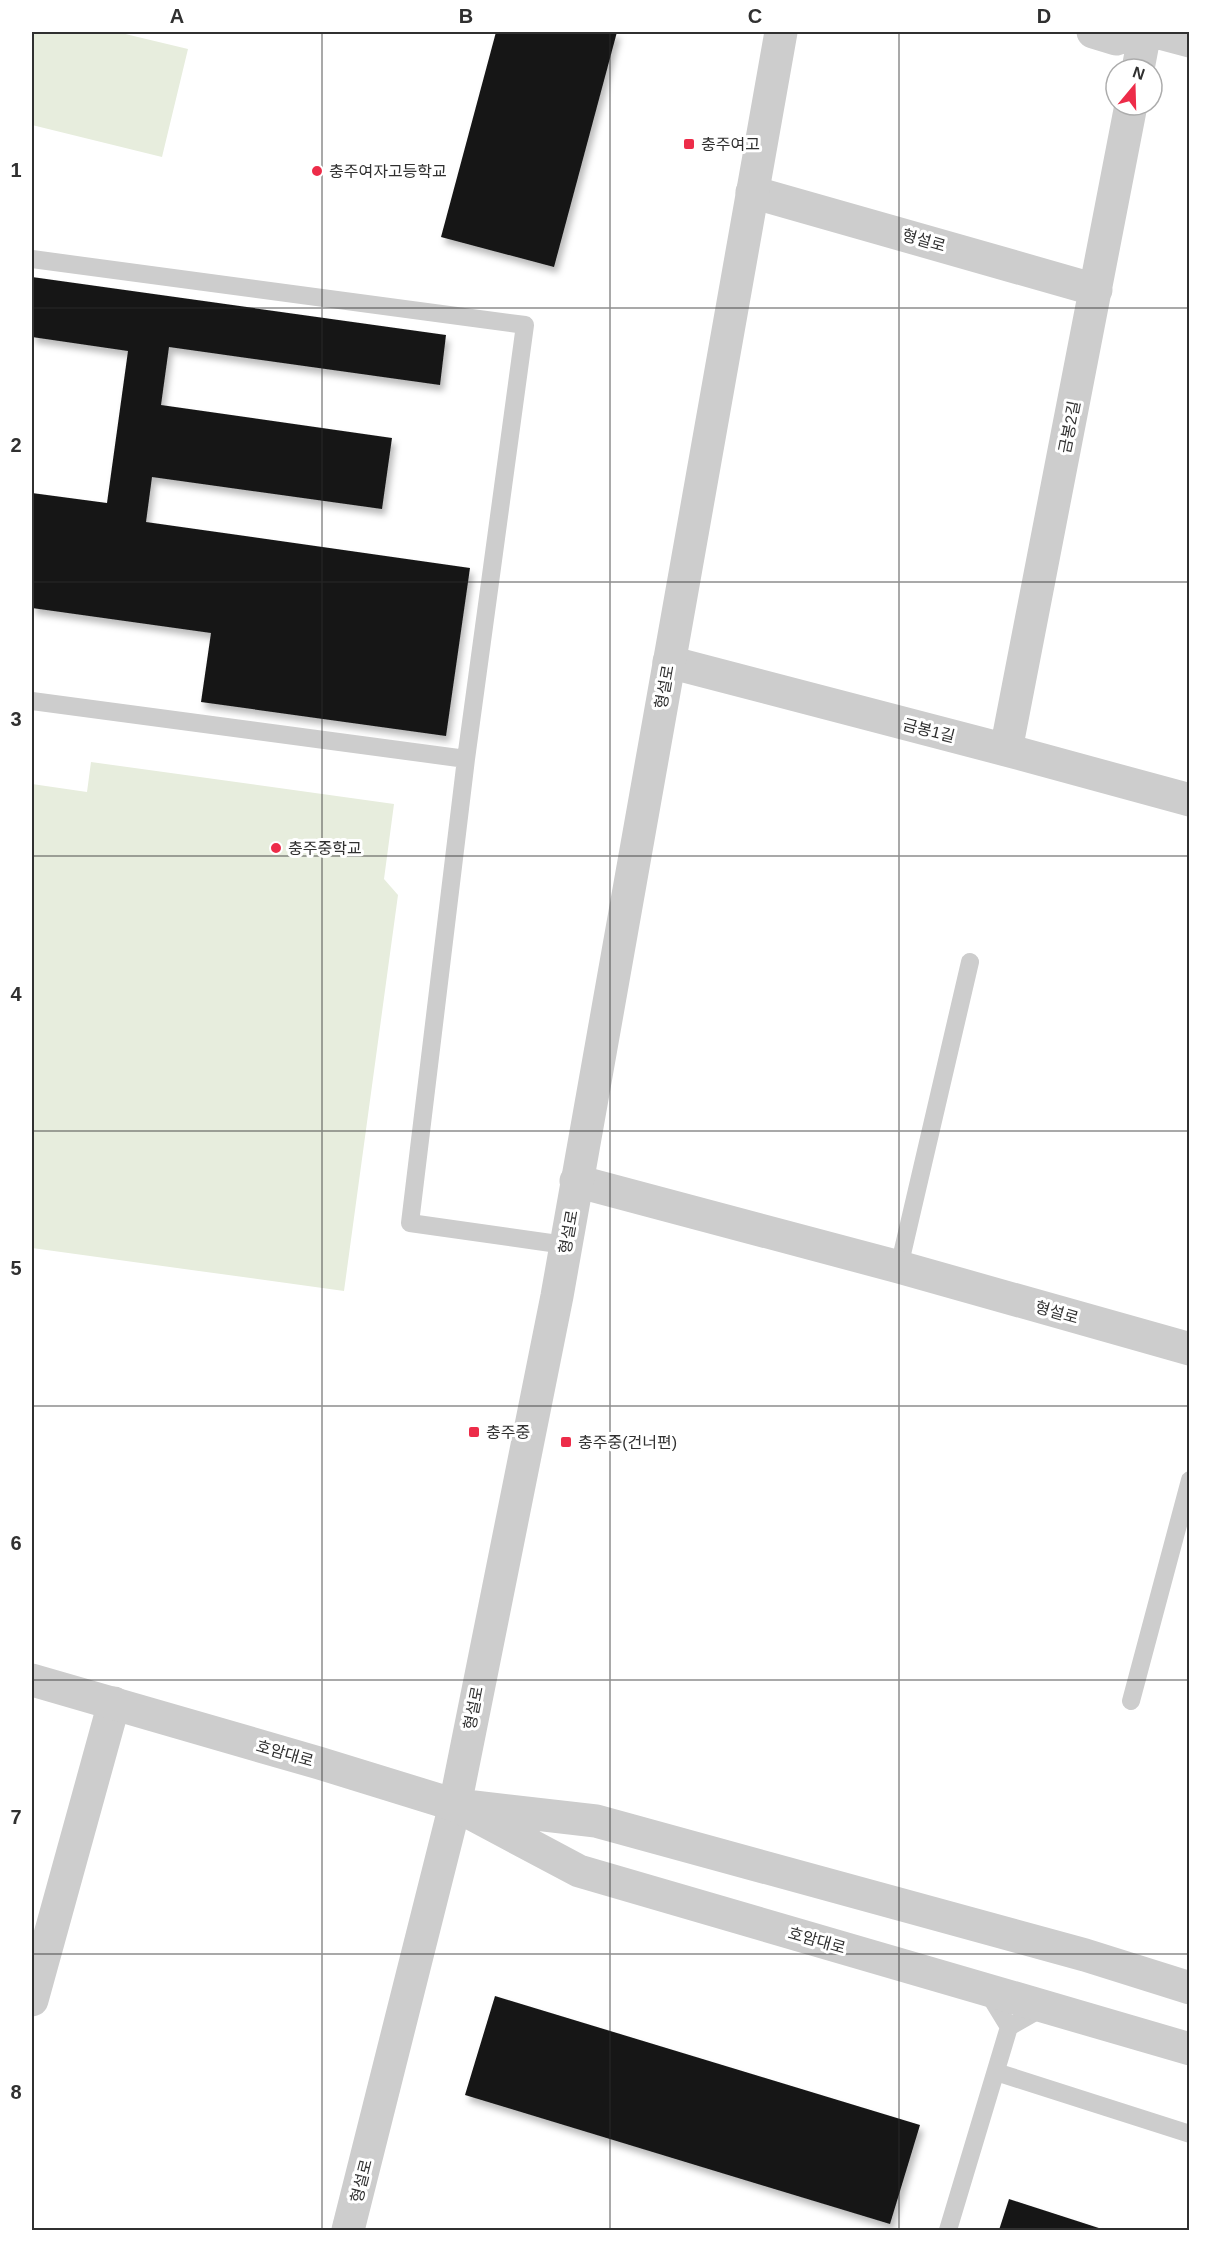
<svg xmlns="http://www.w3.org/2000/svg" width="1221" height="2262" viewBox="0 0 1221 2262" font-family="Helvetica,'Noto Sans KR',sans-serif">
  <style>
    .green { fill: #e7eddd }
    .building { fill: #171717; filter: url(#shadow) }
    .lines { fill: none; stroke-linecap: round; stroke-linejoin: round }
    .service { stroke: #cdcdcd; stroke-width: 18 }
    .minor { stroke: #cdcdcd; stroke-width: 33 }
    .tertiary { stroke: #cdcdcd; stroke-width: 33 }
    .grid { fill: none; stroke: #303030; stroke-width: 1.5; stroke-opacity: 0.55 }
    .poi-dot { fill: #ed2c49; stroke: #fff; stroke-width: 2 }
    .labels { text-anchor: middle; stroke-width: 6; stroke-linejoin: round; paint-order: stroke }
    .poi-label { font-size: 16px; fill: #303030; stroke: #fff; text-anchor: start }
    .street-label { font-size: 16px; fill: #303030; stroke: #fff }
    .neatline { fill: none; stroke: #303030; stroke-width: 2 }
    .grid-label { font-size: 20px; text-anchor: middle; font-weight: bold; fill: #303030 }
  </style>
  <defs>
    <filter id="shadow"><feDropShadow dx="3.5" dy="6" stdDeviation="3" flood-color="#0004"/></filter>
  </defs>
  <rect width="100%" height="100%" fill="#fff"/>
  <path class="green" d="M 32,32 L 117,32 L 188,49 L 162,157 L 32,125 Z
    M 91,762 L 394,804 L 384,879 L 398,895 L 344,1291 L 32,1248 L 32,784 L 87,792 Z"/>
  <path class="building" d="M 496,32 L 617,32 L 554,267 L 441,237 Z
    M 32,277 L 446,335 L 440,385 L 169,347 L 161,405 L 392,438 L 382,509 L 152,477 L 146,522 L 470,568 L 446,736 L 201,702 L 211,633 L 32,608 L 32,493 L 107,503 L 128,351 L 32,337 Z
    M 495,1996 L 920,2125 L 890,2224 L 465,2095 Z
    M 1009,2199 L 1105,2230 L 999,2230 Z"/>
  <g class="lines">
    <path class="service" d="M 32,259 L 525,325 L 466,759
      M 32,701 L 466,759 L 410,1223 L 565,1245
      M 899,1267 L 970,962
      M 1131,1701 L 1190,1480
      M 987,1991 L 1009,2027 L 1044,2007
      M 996,2072 L 1190,2134
      M 948,2230 L 1009,2027"/>
    <path class="minor" d="M 1093,32 L 1116,39 L 1137,32
      M 1156,32 L 1190,41
      M 1138,69 L 1145,32
      M 752,192 L 1096,290
      M 669,662 L 1006,750 L 1190,800
      M 1006,750 L 1131,105
      M 576,1181 L 899,1267 L 1190,1349
      M 32,2000 L 114,1703
      M 348,2230 L 455,1805"/>
    <path class="tertiary" d="M 32,1680 L 319,1763 L 455,1805 L 579,1871 L 1190,2049
      M 455,1805 L 557,1296 L 781,32
      M 474,1807 L 596,1821 L 1085,1955 L 1190,1988"/>
  </g>
  <path class="grid" d="M 322,32 L 322,2230M 610,32 L 610,2230M 899,32 L 899,2230M 32,308 L 1190,308M 32,582 L 1190,582M 32,856 L 1190,856M 32,1131 L 1190,1131M 32,1406 L 1190,1406M 32,1680 L 1190,1680M 32,1954 L 1190,1954"/>
  <g class="poi-dot">
    <rect x="683" y="138" width="12" height="12" rx="3"/>
    <circle cx="317" cy="171" r="6"/>
    <circle cx="276" cy="848" r="6"/>
    <rect x="468" y="1426" width="12" height="12" rx="3"/>
    <rect x="560" y="1436" width="12" height="12" rx="3"/>
  </g>
  <g class="labels">
    <g class="poi-label">
      <text x="701" y="150">충주여고</text>
      <text x="329" y="177">충주여자고등학교</text>
      <text x="288" y="854">충주중학교</text>
      <text x="486" y="1438">충주중</text>
      <text x="578" y="1448">충주중(건너편)</text>
    </g>
    <g class="street-label">
      <text transform="translate(924 240) rotate(16)" y="6">형설로</text>
      <text transform="translate(1069 427) rotate(-79)" y="6">금봉2길</text>
      <text transform="translate(664 687) rotate(-80)" y="6">형설로</text>
      <text transform="translate(929 730) rotate(14)" y="6">금봉1길</text>
      <text transform="translate(568 1232) rotate(-80)" y="6">형설로</text>
      <text transform="translate(1057 1312) rotate(16)" y="6">형설로</text>
      <text transform="translate(473 1708) rotate(-79)" y="6">형설로</text>
      <text transform="translate(285 1753) rotate(16)" y="6">호암대로</text>
      <text transform="translate(817 1940) rotate(16)" y="6">호암대로</text>
      <text transform="translate(361 2181) rotate(-76)" y="6">형설로</text>
    </g>
  </g>
  <rect width="1221" height="2262" fill="none" stroke="#ffffff" stroke-width="66"/>
  <g transform="translate(1134 87) rotate(19)"><circle r="28" fill="#ffffff" stroke="#acacac" stroke-width="1.5"/>
  <path d="M0-4.5L10 22L0 15L-10 22Z" fill="#ed2c49"/>
  <text y="-9" font-size="16" font-weight="bold" text-anchor="middle" fill="#303030">N</text>
  </g>
  <rect x="33" y="33" width="1155" height="2196" class="neatline"/>
  <g class="grid-label">
    <text x="177" y="23">A</text>
    <text x="466" y="23">B</text>
    <text x="755" y="23">C</text>
    <text x="1044" y="23">D</text>
    <text x="16" y="177">1</text>
    <text x="16" y="452">2</text>
    <text x="16" y="726">3</text>
    <text x="16" y="1001">4</text>
    <text x="16" y="1275">5</text>
    <text x="16" y="1550">6</text>
    <text x="16" y="1824">7</text>
    <text x="16" y="2099">8</text>
  </g>
</svg>
